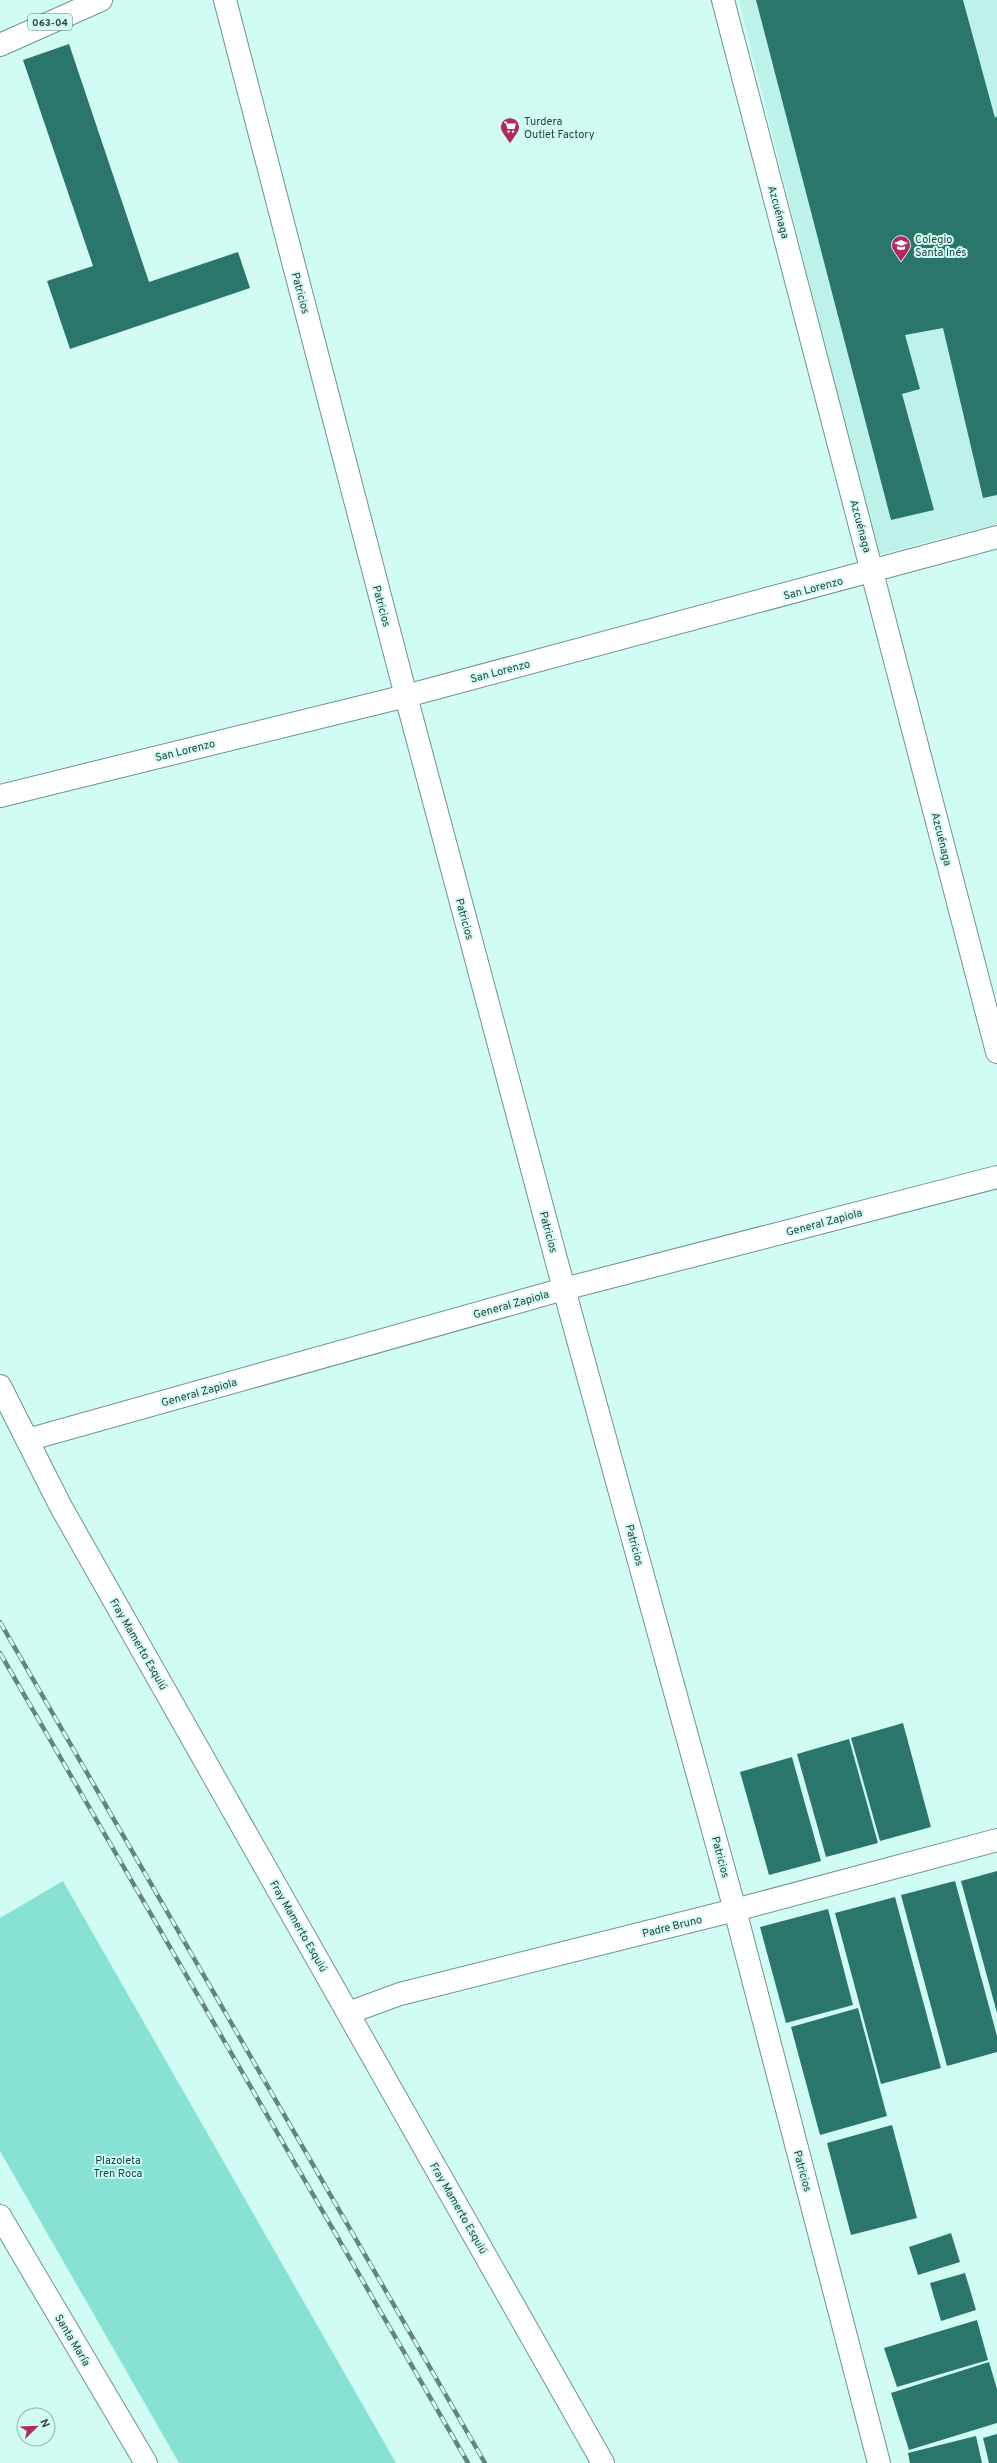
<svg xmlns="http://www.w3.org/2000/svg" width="997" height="2463" viewBox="0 0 997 2463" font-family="Overpass,sans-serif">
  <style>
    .built { fill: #bdf2e8 }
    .green { fill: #87e2d3 }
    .building { fill: #2b766b }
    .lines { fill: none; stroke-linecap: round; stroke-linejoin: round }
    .street-casing { stroke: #6c958e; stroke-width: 24 }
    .primary-casing { stroke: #6c958e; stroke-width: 24 }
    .street { stroke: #fff; stroke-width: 22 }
    .primary { stroke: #fff; stroke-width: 22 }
    .rail-casing { stroke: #67837d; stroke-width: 4.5 }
    .rail { stroke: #d0fcf4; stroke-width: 3; stroke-dasharray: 9; stroke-linecap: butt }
    .labels { text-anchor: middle; stroke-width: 4; stroke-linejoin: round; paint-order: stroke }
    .shield { fill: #d0fcf4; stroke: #5e7872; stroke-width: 1 }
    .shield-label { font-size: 10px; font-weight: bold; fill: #2d3f3b }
    .poi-label { font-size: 11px; fill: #2d3f3b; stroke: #d0fcf4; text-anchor: start }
    .street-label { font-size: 11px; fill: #2d3f3b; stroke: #d0fcf4 }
    .park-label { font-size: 11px; fill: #17433d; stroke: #d0fcf4 }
  </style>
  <rect width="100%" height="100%" fill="#d0fcf4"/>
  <path class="built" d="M 739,0 L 997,0 L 997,524 L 877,555 Z"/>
  <path class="green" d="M 63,1881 L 396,2463 L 179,2463 L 0,2151 L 0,1918 Z"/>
  <path class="building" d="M 756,0 L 963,0 L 995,118 L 997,116 L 997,495 L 983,498 L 943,328 L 905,335 L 920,389 L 902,394 L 934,510 L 891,520 Z
    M 69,44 L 149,282 L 238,252 L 250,288 L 70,349 L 47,281 L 93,266 L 23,60 Z
    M 903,1723 L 931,1827 L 880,1841 L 851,1738 Z
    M 849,1739 L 878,1843 L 826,1857 L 797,1754 Z
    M 792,1757 L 821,1861 L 769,1875 L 740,1772 Z
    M 997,1871 L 997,2013 L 961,1881 Z
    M 955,1881 L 997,2036 L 997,2052 L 947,2066 L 901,1895 Z
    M 895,1897 L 941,2068 L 881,2084 L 835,1913 Z
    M 828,1909 L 853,2005 L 786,2023 L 760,1927 Z
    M 858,2008 L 887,2116 L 820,2135 L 791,2027 Z
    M 892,2125 L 917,2218 L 851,2235 L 827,2143 Z
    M 951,2233 L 960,2262 L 918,2275 L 909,2247 Z
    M 965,2273 L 976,2310 L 941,2321 L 930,2283 Z
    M 977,2320 L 988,2360 L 897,2387 L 884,2348 Z
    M 989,2362 L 997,2389 L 997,2423 L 909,2450 L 891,2393 Z
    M 997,2434 L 997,2463 L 989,2463 L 983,2438 Z
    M 976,2436 L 982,2463 L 910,2463 L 908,2453 Z"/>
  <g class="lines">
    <defs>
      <path id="street" d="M 225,0 L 406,696 L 564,1289 L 735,1910 L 879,2463
        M 723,0 L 997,1052
        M 0,796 L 406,696 L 997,537
        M 0,1386 L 61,1507 L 603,2463
        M 27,1440 L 564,1289 L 997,1177
        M 348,2013 L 400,1994 L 735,1910 L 997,1840
        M 0,2216 L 146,2463"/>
      <path id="primary" d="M 0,45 L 101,0"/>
    </defs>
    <use href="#street" class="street-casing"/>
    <use href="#primary" class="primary-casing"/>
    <use href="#street" class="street"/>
    <use href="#primary" class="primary"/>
    <defs>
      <path id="rail" d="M 0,1622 L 485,2463
        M 0,1653 L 468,2463"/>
    </defs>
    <use href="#rail" class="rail-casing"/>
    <use href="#rail" class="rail"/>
  </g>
  <defs>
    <symbol id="supermarket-pin" viewBox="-11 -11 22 30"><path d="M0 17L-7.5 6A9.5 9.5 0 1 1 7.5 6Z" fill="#b4275f" stroke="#d0fcf4"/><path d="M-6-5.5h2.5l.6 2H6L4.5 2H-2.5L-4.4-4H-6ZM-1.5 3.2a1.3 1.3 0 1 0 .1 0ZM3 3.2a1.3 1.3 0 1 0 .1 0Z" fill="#fff"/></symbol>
    <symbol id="school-pin" viewBox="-11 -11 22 30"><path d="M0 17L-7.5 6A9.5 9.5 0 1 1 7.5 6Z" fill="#b4275f" stroke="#d0fcf4"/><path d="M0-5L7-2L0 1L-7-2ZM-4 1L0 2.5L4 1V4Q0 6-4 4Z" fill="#fff"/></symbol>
  </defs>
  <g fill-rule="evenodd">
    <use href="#supermarket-pin" x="499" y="116" width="22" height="30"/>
    <use href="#school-pin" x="890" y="234" width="22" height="30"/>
  </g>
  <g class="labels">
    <rect class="shield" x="28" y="14" width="44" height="16" rx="3"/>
    <g class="shield-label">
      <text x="50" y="26">063-04</text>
    </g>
    <g class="poi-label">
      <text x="524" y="125">Turdera<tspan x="524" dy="13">Outlet Factory</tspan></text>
      <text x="915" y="243">Colegio<tspan x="915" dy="13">Santa Inés</tspan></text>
    </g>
    <g class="street-label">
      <text transform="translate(779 212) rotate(75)" y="4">Azcuénaga</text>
      <text transform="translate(301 293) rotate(75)" y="4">Patricios</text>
      <text transform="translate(861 526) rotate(75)" y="4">Azcuénaga</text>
      <text transform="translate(813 588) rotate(-15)" y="4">San Lorenzo</text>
      <text transform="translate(382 606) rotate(75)" y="4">Patricios</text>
      <text transform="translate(500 671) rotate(-15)" y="4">San Lorenzo</text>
      <text transform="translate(185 750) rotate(-14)" y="4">San Lorenzo</text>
      <text transform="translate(942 839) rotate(76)" y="4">Azcuénaga</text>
      <text transform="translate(465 919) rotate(75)" y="4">Patricios</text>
      <text transform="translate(824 1222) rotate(-15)" y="4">General Zapiola</text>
      <text transform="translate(549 1232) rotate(75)" y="4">Patricios</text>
      <text transform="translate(511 1304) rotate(-16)" y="4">General Zapiola</text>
      <text transform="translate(199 1392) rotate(-16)" y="4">General Zapiola</text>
      <text transform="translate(635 1545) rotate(75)" y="4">Patricios</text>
      <text transform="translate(139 1644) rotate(60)" y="4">Fray Mamerto Esquiú</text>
      <text transform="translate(721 1857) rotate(75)" y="4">Patricios</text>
      <text transform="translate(299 1926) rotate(60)" y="4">Fray Mamerto Esquiú</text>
      <text transform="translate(672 1926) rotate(-14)" y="4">Padre Bruno</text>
      <text transform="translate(803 2171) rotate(75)" y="4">Patricios</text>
      <text transform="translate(459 2208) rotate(60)" y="4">Fray Mamerto Esquiú</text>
      <text transform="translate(73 2340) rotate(59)" y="4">Santa María</text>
    </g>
    <g class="park-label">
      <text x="118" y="2164">Plazoleta<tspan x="118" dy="13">Tren Roca</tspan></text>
    </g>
  </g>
  <g transform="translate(36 2427) rotate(67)"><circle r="19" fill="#d0fcf4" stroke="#8fb0aa"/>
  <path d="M0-3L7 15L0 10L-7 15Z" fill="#b4275f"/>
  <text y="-6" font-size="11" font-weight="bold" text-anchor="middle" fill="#2d3f3b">N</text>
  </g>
</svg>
